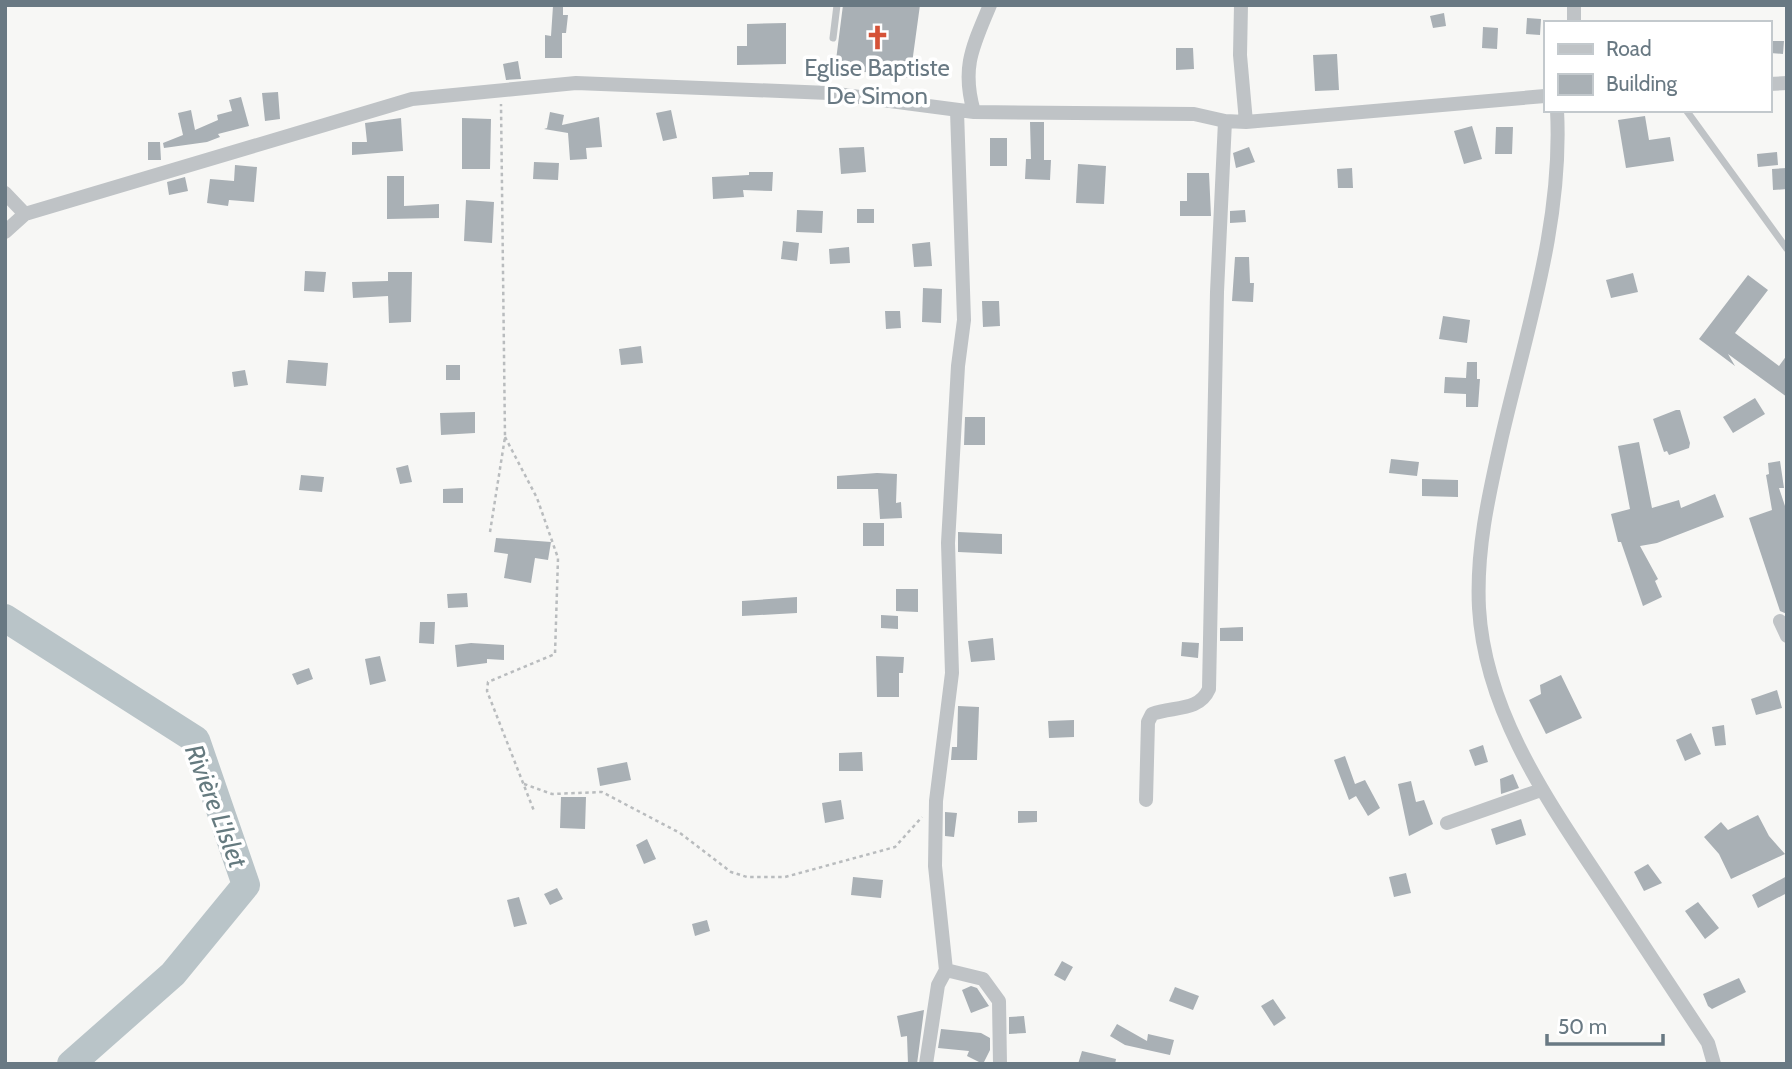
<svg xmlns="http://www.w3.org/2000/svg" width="1792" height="1069" viewBox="0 0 1792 1069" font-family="Cabin,sans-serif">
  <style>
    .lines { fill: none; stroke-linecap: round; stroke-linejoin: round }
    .river { stroke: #b9c4c8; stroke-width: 28 }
    .building { fill: #a9b0b5 }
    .path { stroke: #b9bcbe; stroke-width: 2.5; stroke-dasharray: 3.5 3.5; stroke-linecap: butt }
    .lane { stroke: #bfc3c6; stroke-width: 7 }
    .street { stroke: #bfc3c6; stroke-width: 14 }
    .labels { text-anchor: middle; stroke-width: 7; stroke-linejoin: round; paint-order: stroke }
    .poi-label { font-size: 24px; fill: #697983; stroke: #fff }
    .water-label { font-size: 26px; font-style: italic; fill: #657a7f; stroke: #fff }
  </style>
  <rect width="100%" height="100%" fill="#f7f7f5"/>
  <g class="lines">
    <path class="river" d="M 5,618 L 196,740 L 246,885 L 173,974 L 71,1064"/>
  </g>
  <path class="building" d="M 843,5 L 920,5 L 910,78 L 835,68 Z
    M 553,6 L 563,6 L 563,15 L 568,15 L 566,33 L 562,33 L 562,58 L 545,58 L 545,35 L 551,36 Z
    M 1444,13 L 1446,26 L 1433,28 L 1430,16 Z
    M 1527,18 L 1541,19 L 1540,35 L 1526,34 Z
    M 786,23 L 786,64 L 737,65 L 737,46 L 747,46 L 747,24 Z
    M 1483,27 L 1498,28 L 1497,49 L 1482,48 Z
    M 1771,41 L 1784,41 L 1783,54 L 1770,53 Z
    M 1176,48 L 1193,48 L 1194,69 L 1176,70 Z
    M 1337,54 L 1339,90 L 1315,91 L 1313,55 Z
    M 518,61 L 521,79 L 506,80 L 503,64 Z
    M 278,92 L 280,119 L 265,121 L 262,93 Z
    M 241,97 L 249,126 L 218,134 L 220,137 L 207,142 L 164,148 L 163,143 L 183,135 L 178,113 L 191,110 L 195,130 L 218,120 L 217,115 L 232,111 L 229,100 Z
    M 671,110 L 677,138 L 663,141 L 656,113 Z
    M 550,112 L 564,115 L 562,125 L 599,117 L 602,147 L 586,148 L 587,159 L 570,160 L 568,133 L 544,129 L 547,128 Z
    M 1645,116 L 1649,140 L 1670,137 L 1674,161 L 1626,168 L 1618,120 Z
    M 401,118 L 403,151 L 352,155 L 352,142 L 367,142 L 365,123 Z
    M 462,118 L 491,119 L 490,169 L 462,169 Z
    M 1030,122 L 1044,122 L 1044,160 L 1051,160 L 1050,180 L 1025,179 L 1026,159 L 1031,159 Z
    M 1472,126 L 1482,159 L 1464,164 L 1454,131 Z
    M 1496,127 L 1513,127 L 1512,154 L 1495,154 Z
    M 990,138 L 1007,138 L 1007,166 L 990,166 Z
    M 148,142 L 160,142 L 161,160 L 148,160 Z
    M 864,147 L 866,172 L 841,174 L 839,148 Z
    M 1249,147 L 1255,162 L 1236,168 L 1233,153 Z
    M 1777,152 L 1778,165 L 1758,167 L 1757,154 Z
    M 534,162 L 559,163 L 558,180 L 533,179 Z
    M 1078,164 L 1106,166 L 1104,204 L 1076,203 Z
    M 235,165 L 257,167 L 254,202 L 229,200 L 228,206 L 207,203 L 210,179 L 234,181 Z
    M 1352,168 L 1353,188 L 1338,188 L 1337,169 Z
    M 1787,168 L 1787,189 L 1773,190 L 1772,169 Z
    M 749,172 L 773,172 L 772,191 L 743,190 L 744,197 L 713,199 L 712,177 L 749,175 Z
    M 1187,173 L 1209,173 L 1211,216 L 1180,216 L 1180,201 L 1187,201 Z
    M 387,176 L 404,176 L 404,206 L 439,204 L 439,218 L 387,219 Z
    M 185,177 L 188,191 L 169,195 L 167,182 Z
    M 466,200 L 494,202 L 492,243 L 464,241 Z
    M 857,209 L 874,209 L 874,223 L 857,223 Z
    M 797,210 L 823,211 L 822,233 L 796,232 Z
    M 1245,210 L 1246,222 L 1230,223 L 1230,211 Z
    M 783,241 L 799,243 L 797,261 L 781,259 Z
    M 930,242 L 932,266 L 914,267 L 912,244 Z
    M 849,247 L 850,263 L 830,264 L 829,249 Z
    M 1235,257 L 1249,257 L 1250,283 L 1254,283 L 1253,302 L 1232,301 Z
    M 305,271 L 326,272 L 324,292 L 304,291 Z
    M 388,272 L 412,272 L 411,322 L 389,323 L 388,296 L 353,298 L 352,282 L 388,281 Z
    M 1633,273 L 1638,292 L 1611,298 L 1606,280 Z
    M 1748,275 L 1768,290 L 1735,333 L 1779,366 L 1787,355 L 1787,397 L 1728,354 L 1735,366 L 1699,339 Z
    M 923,288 L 942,289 L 941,323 L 922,322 Z
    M 982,301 L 999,301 L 1000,326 L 983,327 Z
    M 885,311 L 900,311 L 901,328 L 886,329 Z
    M 1443,316 L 1470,320 L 1467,343 L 1439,339 Z
    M 641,346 L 643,363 L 621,365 L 619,349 Z
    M 288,360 L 328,363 L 326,386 L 286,383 Z
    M 1467,362 L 1477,362 L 1477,379 L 1480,379 L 1478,407 L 1466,407 L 1466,394 L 1444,393 L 1445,377 L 1466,378 Z
    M 446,365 L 460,365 L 460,380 L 446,380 Z
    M 245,370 L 248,385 L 234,387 L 232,372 Z
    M 1755,398 L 1765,414 L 1733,433 L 1723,417 Z
    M 1676,410 L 1680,410 L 1690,443 L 1689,448 L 1669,455 L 1667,451 L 1664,452 L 1653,419 Z
    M 475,412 L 475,433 L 441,435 L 440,413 Z
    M 965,417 L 985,417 L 985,445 L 964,445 Z
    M 1639,442 L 1652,508 L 1679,500 L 1681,508 L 1715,494 L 1724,517 L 1657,543 L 1640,546 L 1658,579 L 1655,581 L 1662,597 L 1643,606 L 1621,542 L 1618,542 L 1611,514 L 1630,509 L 1618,446 Z
    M 1391,459 L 1419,462 L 1417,476 L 1389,473 Z
    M 1780,461 L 1784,488 L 1779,488 L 1787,512 L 1787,614 L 1780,611 L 1749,518 L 1772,510 L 1766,475 L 1769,474 L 1768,463 Z
    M 408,465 L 412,482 L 400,484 L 396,468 Z
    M 877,473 L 897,474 L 896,503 L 901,502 L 902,518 L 880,519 L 878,489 L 837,489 L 837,476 Z
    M 301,475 L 324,477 L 322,492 L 299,490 Z
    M 1422,479 L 1458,480 L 1458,497 L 1422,496 Z
    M 463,488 L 463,503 L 443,503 L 443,489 Z
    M 863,523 L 884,523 L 884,546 L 863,546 Z
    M 958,532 L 1002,534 L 1002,554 L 958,552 Z
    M 496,538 L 551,542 L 548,560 L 535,558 L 531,583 L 504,578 L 508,554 L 494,552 Z
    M 896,589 L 918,589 L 918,612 L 896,611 Z
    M 467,593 L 468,607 L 448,608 L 447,594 Z
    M 797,597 L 797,613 L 742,616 L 742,601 Z
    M 881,615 L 898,616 L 898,629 L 881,628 Z
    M 420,622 L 435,622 L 434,644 L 419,643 Z
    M 1243,627 L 1243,641 L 1220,641 L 1220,628 Z
    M 993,638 L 995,660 L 971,662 L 968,641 Z
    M 1182,642 L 1199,643 L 1198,658 L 1181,656 Z
    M 471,643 L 504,645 L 504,660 L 487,659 L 487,663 L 457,667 L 455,645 Z
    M 380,656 L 386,681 L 370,685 L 365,659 Z
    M 876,656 L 904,657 L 903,673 L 899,673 L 899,697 L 877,697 Z
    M 309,668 L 313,679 L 297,685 L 292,674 Z
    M 1561,675 L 1582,718 L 1546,734 L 1529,700 L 1541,694 L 1540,685 Z
    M 1777,690 L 1782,708 L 1756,715 L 1751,699 Z
    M 958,706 L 979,707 L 977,760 L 951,760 L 952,747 L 957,747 Z
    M 1074,720 L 1074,737 L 1049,738 L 1048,721 Z
    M 1724,725 L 1726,745 L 1715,746 L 1712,727 Z
    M 1691,733 L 1701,754 L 1685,761 L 1676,740 Z
    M 1483,745 L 1488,762 L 1475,766 L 1469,750 Z
    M 862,752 L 863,771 L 839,771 L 839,753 Z
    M 1345,756 L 1355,784 L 1365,780 L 1380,808 L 1368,816 L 1356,796 L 1349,800 L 1334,760 Z
    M 627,762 L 631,780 L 600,786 L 597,768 Z
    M 1513,774 L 1519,788 L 1501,794 L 1500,779 Z
    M 1411,781 L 1416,802 L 1424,800 L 1433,824 L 1409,836 L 1398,784 Z
    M 561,797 L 586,797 L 585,829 L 560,828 Z
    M 841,800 L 844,819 L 825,823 L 822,803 Z
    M 1018,811 L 1037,811 L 1037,822 L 1018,823 Z
    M 945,812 L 957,813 L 954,837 L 945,836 Z
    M 1758,815 L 1769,836 L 1785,854 L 1731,879 L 1719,854 L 1704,837 L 1721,822 L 1728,830 Z
    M 1521,819 L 1526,835 L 1496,845 L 1491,829 Z
    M 647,839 L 656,859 L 644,864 L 636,845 Z
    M 1648,864 L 1662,883 L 1644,891 L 1634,872 Z
    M 1406,873 L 1411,893 L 1394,897 L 1389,877 Z
    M 1787,876 L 1787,893 L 1758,908 L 1752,895 Z
    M 853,877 L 883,880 L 881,898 L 851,895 Z
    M 557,888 L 563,899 L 550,905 L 544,894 Z
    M 519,897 L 527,924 L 514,927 L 507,900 Z
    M 1698,902 L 1719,928 L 1705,939 L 1685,911 Z
    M 707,920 L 710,931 L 695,936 L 692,924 Z
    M 1062,961 L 1073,967 L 1065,981 L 1054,975 Z
    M 1739,978 L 1746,992 L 1712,1009 L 1708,1006 L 1703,994 Z
    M 971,986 L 977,988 L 989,1006 L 971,1013 L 962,990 Z
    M 1175,987 L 1199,996 L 1193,1010 L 1169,1001 Z
    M 1273,999 L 1286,1018 L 1274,1026 L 1261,1006 Z
    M 924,1010 L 917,1064 L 908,1064 L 907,1036 L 901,1037 L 897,1016 Z
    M 1024,1016 L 1026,1033 L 1009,1034 L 1009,1017 Z
    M 1117,1024 L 1147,1041 L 1148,1034 L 1174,1040 L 1170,1055 L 1125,1045 L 1110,1036 Z
    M 941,1029 L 981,1033 L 990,1038 L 990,1050 L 983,1064 L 967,1056 L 969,1051 L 938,1048 Z
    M 1082,1051 L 1116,1059 L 1115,1064 L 1078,1064 Z"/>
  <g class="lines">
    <path class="path" d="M 505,437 L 537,498 L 558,558 L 555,654 L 488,682 L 487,691 L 534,811
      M 490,532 L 505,437 L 501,104
      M 524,784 L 552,794 L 602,792 L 680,833 L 731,872 L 747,877 L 785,877 L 895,847 L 922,817"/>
    <path class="lane" d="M 833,38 L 837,5
      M 1686,110 L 1787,249"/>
    <path class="street" d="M 1241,5 L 1240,55 L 1246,122
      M 1574,5 L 1574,23
      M 1769,84 L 1787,83
      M 1557,110 C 1563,222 1527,328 1502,436 C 1489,494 1476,549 1479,608 C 1485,712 1548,801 1603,884 C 1638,937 1673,990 1708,1043 L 1714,1064
      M 957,111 L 964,320 L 958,366 L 948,543 L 952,673 L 936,801 L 935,866 L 946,970 L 983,979 L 999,1001 L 1000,1064
      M 974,112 C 961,67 973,46 990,5
      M 5,193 L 25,214
      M 5,232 L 25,214 L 412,99 L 576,83 L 829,93 L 974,112 L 1194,114 L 1225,121 L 1246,122 L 1545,96
      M 1780,621 L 1787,636
      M 1146,800 L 1148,722 L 1152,714 C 1173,706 1199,712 1209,689 L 1217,292 L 1225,121
      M 1447,823 L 1541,790
      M 926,1064 L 938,985 L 946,970"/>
  </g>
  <defs>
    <symbol id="church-bare" viewBox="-9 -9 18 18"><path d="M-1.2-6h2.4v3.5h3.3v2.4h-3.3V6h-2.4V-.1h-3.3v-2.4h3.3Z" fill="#d55237" stroke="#fff" stroke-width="2.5" paint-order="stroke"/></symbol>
  </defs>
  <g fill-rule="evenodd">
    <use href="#church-bare" x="860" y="20" width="35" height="35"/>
  </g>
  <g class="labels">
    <g class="poi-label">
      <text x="877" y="76">Eglise Baptiste<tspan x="877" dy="28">De Simon</tspan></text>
    </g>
    <g class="water-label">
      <text transform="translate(216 806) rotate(69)" y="9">Rivière L'Islet</text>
    </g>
  </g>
  <rect width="1792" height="1069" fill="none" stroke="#697983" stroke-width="14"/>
  <rect x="1544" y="21" width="228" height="91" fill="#ffffff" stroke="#c3c9cd" stroke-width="2"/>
  <rect x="1558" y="44" width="35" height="10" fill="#bfc3c6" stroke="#c3c9cd" stroke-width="2"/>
  <text x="1606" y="56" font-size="21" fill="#697983">Road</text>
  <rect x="1558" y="74" width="35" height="21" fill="#a9b0b5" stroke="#c3c9cd" stroke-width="2"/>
  <text x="1606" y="91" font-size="21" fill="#697983">Building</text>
  <path d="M1547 1034v10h116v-10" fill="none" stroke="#697983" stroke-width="3.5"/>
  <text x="1558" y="1034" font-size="21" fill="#697983" stroke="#ffffff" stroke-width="5" paint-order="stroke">50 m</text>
</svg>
